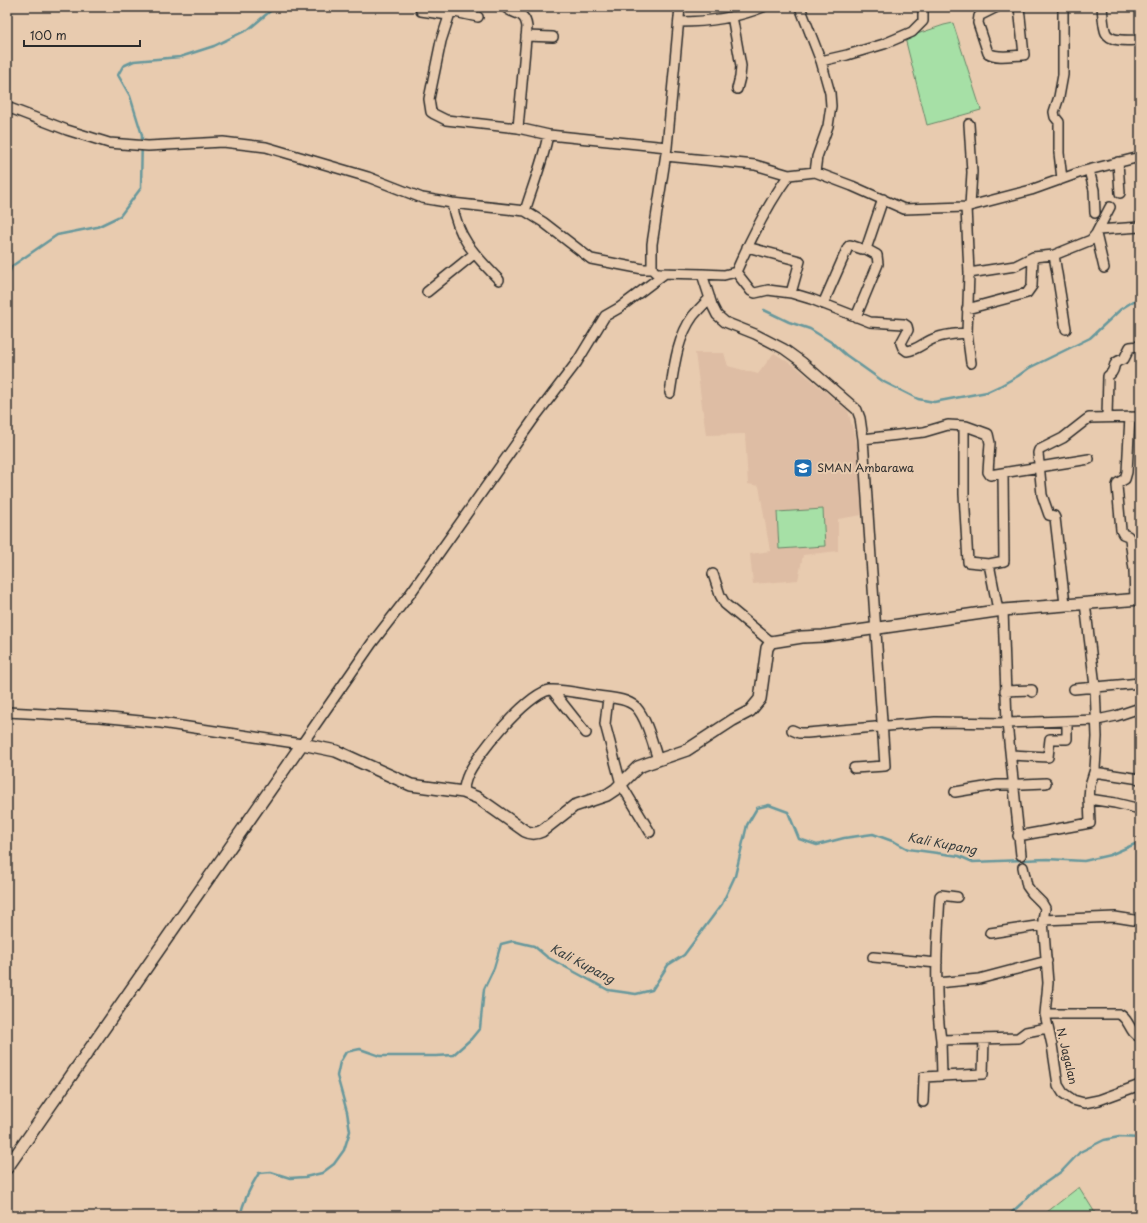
<svg xmlns="http://www.w3.org/2000/svg" width="1147" height="1223" viewBox="0 0 1147 1223" font-family="'Playpen Sans',sans-serif">
  <style>
    .built { fill: #debda4 }
    .green { fill: #a6e0a6; stroke: #688668 }
    .lines { fill: none; stroke-linecap: round; stroke-linejoin: round }
    .stream { stroke: #67989c; stroke-width: 2.5 }
    .minor-casing { stroke: #2b2b2b; stroke-width: 12 }
    .tertiary-casing { stroke: #2b2b2b; stroke-width: 14 }
    .minor { stroke: #e8cbaf; stroke-width: 9 }
    .tertiary { stroke: #e8cbaf; stroke-width: 11 }
    .labels { text-anchor: middle; stroke-width: 4; stroke-linejoin: round; paint-order: stroke }
    .poi-label { font-size: 11px; fill: #2b2b2b; stroke: #e8cbaf; text-anchor: start }
    .street-label { font-size: 11px; fill: #2b2b2b; stroke: #e8cbaf }
    .water-label { font-size: 12px; font-style: italic; fill: #353d3e; stroke: #e8cbaf }
  </style>
  <rect width="100%" height="100%" fill="#e8cbaf"/>
  <filter id="ink" filterUnits="userSpaceOnUse"><feTurbulence type="fractalNoise" baseFrequency=".025" numOctaves="2"/><feDisplacementMap in="SourceGraphic" scale="8" xChannelSelector="R" yChannelSelector="G"/><feConvolveMatrix kernelMatrix="1 2 1 2 8 2 1 2 1" color-interpolation-filters="sRGB"/></filter>
  <g filter="url(#ink)">
    <path class="built" d="M 695,353 L 724,353 L 728,366 L 758,374 L 774,353 L 795,366 L 848,411 L 859,452 L 862,515 L 838,519 L 838,551 L 803,555 L 798,580 L 753,584 L 750,554 L 770,551 L 759,486 L 748,484 L 745,434 L 706,435 Z"/>
    <path class="green" d="M 953,23 L 981,110 L 927,125 L 905,38 L 944,25 Z
      M 823,509 L 825,546 L 779,549 L 777,512 Z
      M 1079,1187 L 1097,1216 L 1042,1216 Z"/>
    <g class="lines">
      <path class="stream" d="M 7,278 L 12,266 L 57,235 L 97,227 L 120,216 L 141,188 L 142,135 L 130,96 L 118,75 L 123,66 L 134,61 L 180,57 L 214,46 L 249,29 L 275,7
        M 764,310 L 789,322 L 810,329 L 831,342 L 846,355 L 884,382 L 918,399 L 934,402 L 987,392 L 1000,386 L 1018,376 L 1029,368 L 1090,338 L 1121,309 L 1140,297
        M 240,1216 C 244,1200 250,1187 259,1173 L 271,1172 L 290,1178 L 305,1177 L 322,1173 L 334,1164 L 344,1150 L 350,1131 L 347,1112 L 337,1076 L 340,1062 L 346,1052 L 360,1049 L 380,1056 L 436,1056 L 453,1055 L 471,1039 L 480,1028 L 484,989 L 494,968 L 501,944 L 513,941 L 534,946 L 547,957 L 608,990 L 636,994 L 652,990 L 668,965 L 684,955 L 722,904 L 735,876 L 747,825 L 757,808 L 769,805 L 788,812 L 799,839 L 817,845 L 844,838 L 873,834 L 895,842 L 908,849 L 959,856 L 973,862 L 1047,859 L 1084,861 L 1110,855 L 1135,844 L 1140,843
        M 1008,1216 L 1038,1188 L 1062,1171 L 1080,1152 L 1104,1140 L 1119,1137 L 1140,1138"/>
      <defs>
        <path id="minor" d="M 420,7 L 421,11 L 448,15
          M 452,7 L 441,41 L 429,99 L 431,112 L 434,114 L 446,120 L 518,128 L 549,135 L 667,147
          M 505,7 C 514,16 525,10 527,27 L 518,128
          M 680,7 L 667,147 L 652,244 L 652,269 L 655,272 L 659,273 L 702,274 L 712,305 L 717,315 L 725,322 L 755,334 L 784,349 L 802,362 L 857,410 L 860,418 L 863,439 L 885,766 L 854,768
          M 800,7 L 821,61 L 830,93 L 831,106 L 828,126 L 817,157 L 815,172
          M 997,7 L 979,16 L 978,23 L 988,53 C 998,59 1013,55 1024,55 L 1019,7
          M 1102,7 C 1103,14 1103,27 1106,33 C 1111,43 1131,40 1140,40
          M 450,11 L 478,17
          M 732,16 L 741,66 L 740,77 L 737,89
          M 679,22 C 708,22 736,18 763,7
          M 526,36 L 553,37
          M 821,61 L 847,55 L 884,44 L 912,32 L 923,21 L 923,7
          M 7,107 L 67,130 L 109,143 L 148,146 L 223,142 L 266,147 L 368,177 L 422,198 L 452,203 L 525,211 L 543,222 L 591,259 L 643,269 L 652,269
          M 969,124 L 972,172 L 970,206
          M 666,156 L 755,165 L 789,175
          M 1118,162 L 1120,193
          M 1089,170 L 1094,190 L 1095,213
          M 1062,179 L 1059,153 L 1059,122 L 1055,117 L 1054,112 L 1059,97 L 1063,75 L 1063,7
          M 452,203 C 458,239 475,255 499,280
          M 966,207 L 969,273 L 967,333 L 971,363
          M 525,211 C 533,185 543,161 548,135
          M 1098,230 L 1110,207
          M 1096,234 L 1104,268
          M 747,247 L 800,261 L 791,293
          M 1054,255 L 1066,329
          M 736,272 L 751,291 L 755,293 L 768,290 L 791,293 L 811,299 L 870,322 L 904,324 L 907,326 L 908,330 L 901,343 L 903,348 L 907,351 C 918,350 925,341 936,338 C 946,334 957,334 967,333
          M 969,273 L 1015,266 L 1033,257 L 1054,255 L 1091,240 L 1096,234 L 1098,230 L 1140,227
          M 702,274 L 724,275 L 736,272 C 751,238 767,205 789,175 L 815,172 L 852,186 L 904,209 L 966,207 L 1031,190 L 1084,171 L 1140,157
          M 427,292 L 474,254
          M 823,304 L 848,247 L 850,245 L 862,249 L 866,249 L 883,199
          M 967,309 L 1027,293 L 1032,286 L 1033,257
          M 856,317 L 878,264 L 877,255 L 866,249
          M 670,393 C 674,367 677,338 693,316 C 698,310 704,304 710,298
          M 1107,417 L 1108,376 C 1119,369 1108,363 1124,359 L 1130,347 L 1140,346
          M 1130,417 L 1127,472 L 1125,479 L 1118,483 L 1117,486 L 1121,530 L 1123,534 L 1128,536 L 1130,539 L 1134,570 L 1135,599
          M 964,426 L 964,494 L 968,562 L 989,564 L 1004,561 L 1003,473
          M 863,439 L 924,432 L 948,425 L 966,426 L 988,434 L 990,443 L 988,472 L 990,475 L 1089,459
          M 989,564 L 998,610
          M 713,574 L 720,595 L 725,604 L 771,642
          M 1065,604 L 1055,518 L 1054,516 L 1049,515 L 1042,495 L 1038,453 L 1039,450 L 1063,438 L 1086,420 L 1089,418 L 1140,417
          M 1003,610 L 1007,723 L 1021,855
          M 1074,689 L 1140,683
          M 552,690 L 586,733
          M 1005,691 L 1032,690 L 1032,692
          M 608,698 L 605,724 L 621,784 L 650,832
          M 7,712 L 100,717 L 161,723 L 302,744 L 372,643 L 410,594 L 535,417 L 577,362 L 605,316 L 619,308 L 664,274
          M 792,730 L 799,733 L 807,733 L 840,730 L 935,722 L 1007,723 L 1097,720 L 1116,716 L 1140,708
          M 1011,755 L 1048,757 L 1050,739 L 1067,739 L 1067,721
          M 1094,772 L 1140,779
          M 463,792 C 464,787 465,782 467,777 C 474,757 528,693 550,690 C 564,689 584,694 598,696 C 611,698 626,698 636,707 C 647,719 653,745 658,760
          M 955,792 L 997,785 L 1046,783
          M 1089,799 L 1115,803 L 1140,809
          M 1018,836 L 1090,823 L 1089,799 L 1090,785 L 1095,769 L 1097,737 L 1095,686 L 1085,603
          M 1023,867 L 1027,886 L 1032,893 L 1042,903 L 1045,908 L 1043,920 L 1048,983 L 1045,1014 L 1052,1045 L 1058,1085 L 1063,1093 L 1073,1100 L 1084,1103 L 1099,1100 L 1140,1085
          M 957,897 L 941,895 L 940,896 C 937,944 934,992 941,1040 L 1018,1038 L 1026,1032 L 1047,1028
          M 1043,920 L 1115,917 L 1140,921
          M 990,933 L 1043,925
          M 873,957 L 937,963
          M 937,983 L 979,979 L 1047,961
          M 1045,1014 L 1119,1014 C 1130,1019 1129,1033 1140,1037
          M 941,1040 L 942,1076 L 983,1074 L 984,1039
          M 923,1102 L 924,1077 L 942,1076"/>
        <path id="tertiary" d="M 7,1168 L 302,744 L 336,751 L 411,785 L 463,792 L 478,798 L 525,831 C 531,834 536,834 542,831 L 574,806 L 607,795 L 616,789 L 638,767 L 646,764 L 687,750 L 733,720 L 750,711 L 760,699 L 767,648 L 771,642 L 802,637 L 823,636 L 1003,610 L 1140,599"/>
      </defs>
      <use href="#minor" class="minor-casing"/>
      <use href="#tertiary" class="tertiary-casing"/>
      <use href="#minor" class="minor"/>
      <use href="#tertiary" class="tertiary"/>
    </g>
  </g>
  <defs>
    <symbol id="school-square" viewBox="-11 -11 22 22"><rect x="-9" y="-9" width="18" height="18" rx="4" fill="#1f6fb2" stroke="#e8cbaf"/><path d="M0-5L7-2L0 1L-7-2ZM-4 1L0 2.5L4 1V4Q0 6-4 4Z" fill="#fff"/></symbol>
  </defs>
  <g fill-rule="evenodd">
    <use href="#school-square" x="792" y="457" width="22" height="22"/>
  </g>
  <g class="labels">
    <g class="poi-label">
      <text x="817" y="472">SMAN Ambarawa</text>
    </g>
    <g class="street-label">
      <text transform="translate(1067 1056) rotate(77)" y="4">N. Jagalan</text>
    </g>
    <g class="water-label">
      <text transform="translate(942 844) rotate(11)" y="4">Kali Kupang</text>
      <text transform="translate(582 964) rotate(28)" y="4">Kali Kupang</text>
    </g>
  </g>
  <rect width="1147" height="1223" fill="none" stroke="#e8cbaf" stroke-width="24"/>
  <rect x="12" y="12" width="1123" height="1199" fill="none" stroke="#2b2b2b" stroke-width="1.5" filter="url(#ink)"/>
  <path d="M24 40v6h116v-6" fill="none" stroke="#2b2b2b" stroke-width="2"/>
  <text x="30" y="40" font-size="12" fill="#2b2b2b" stroke="#e8cbaf" stroke-width="3" paint-order="stroke">100 m</text>
</svg>
